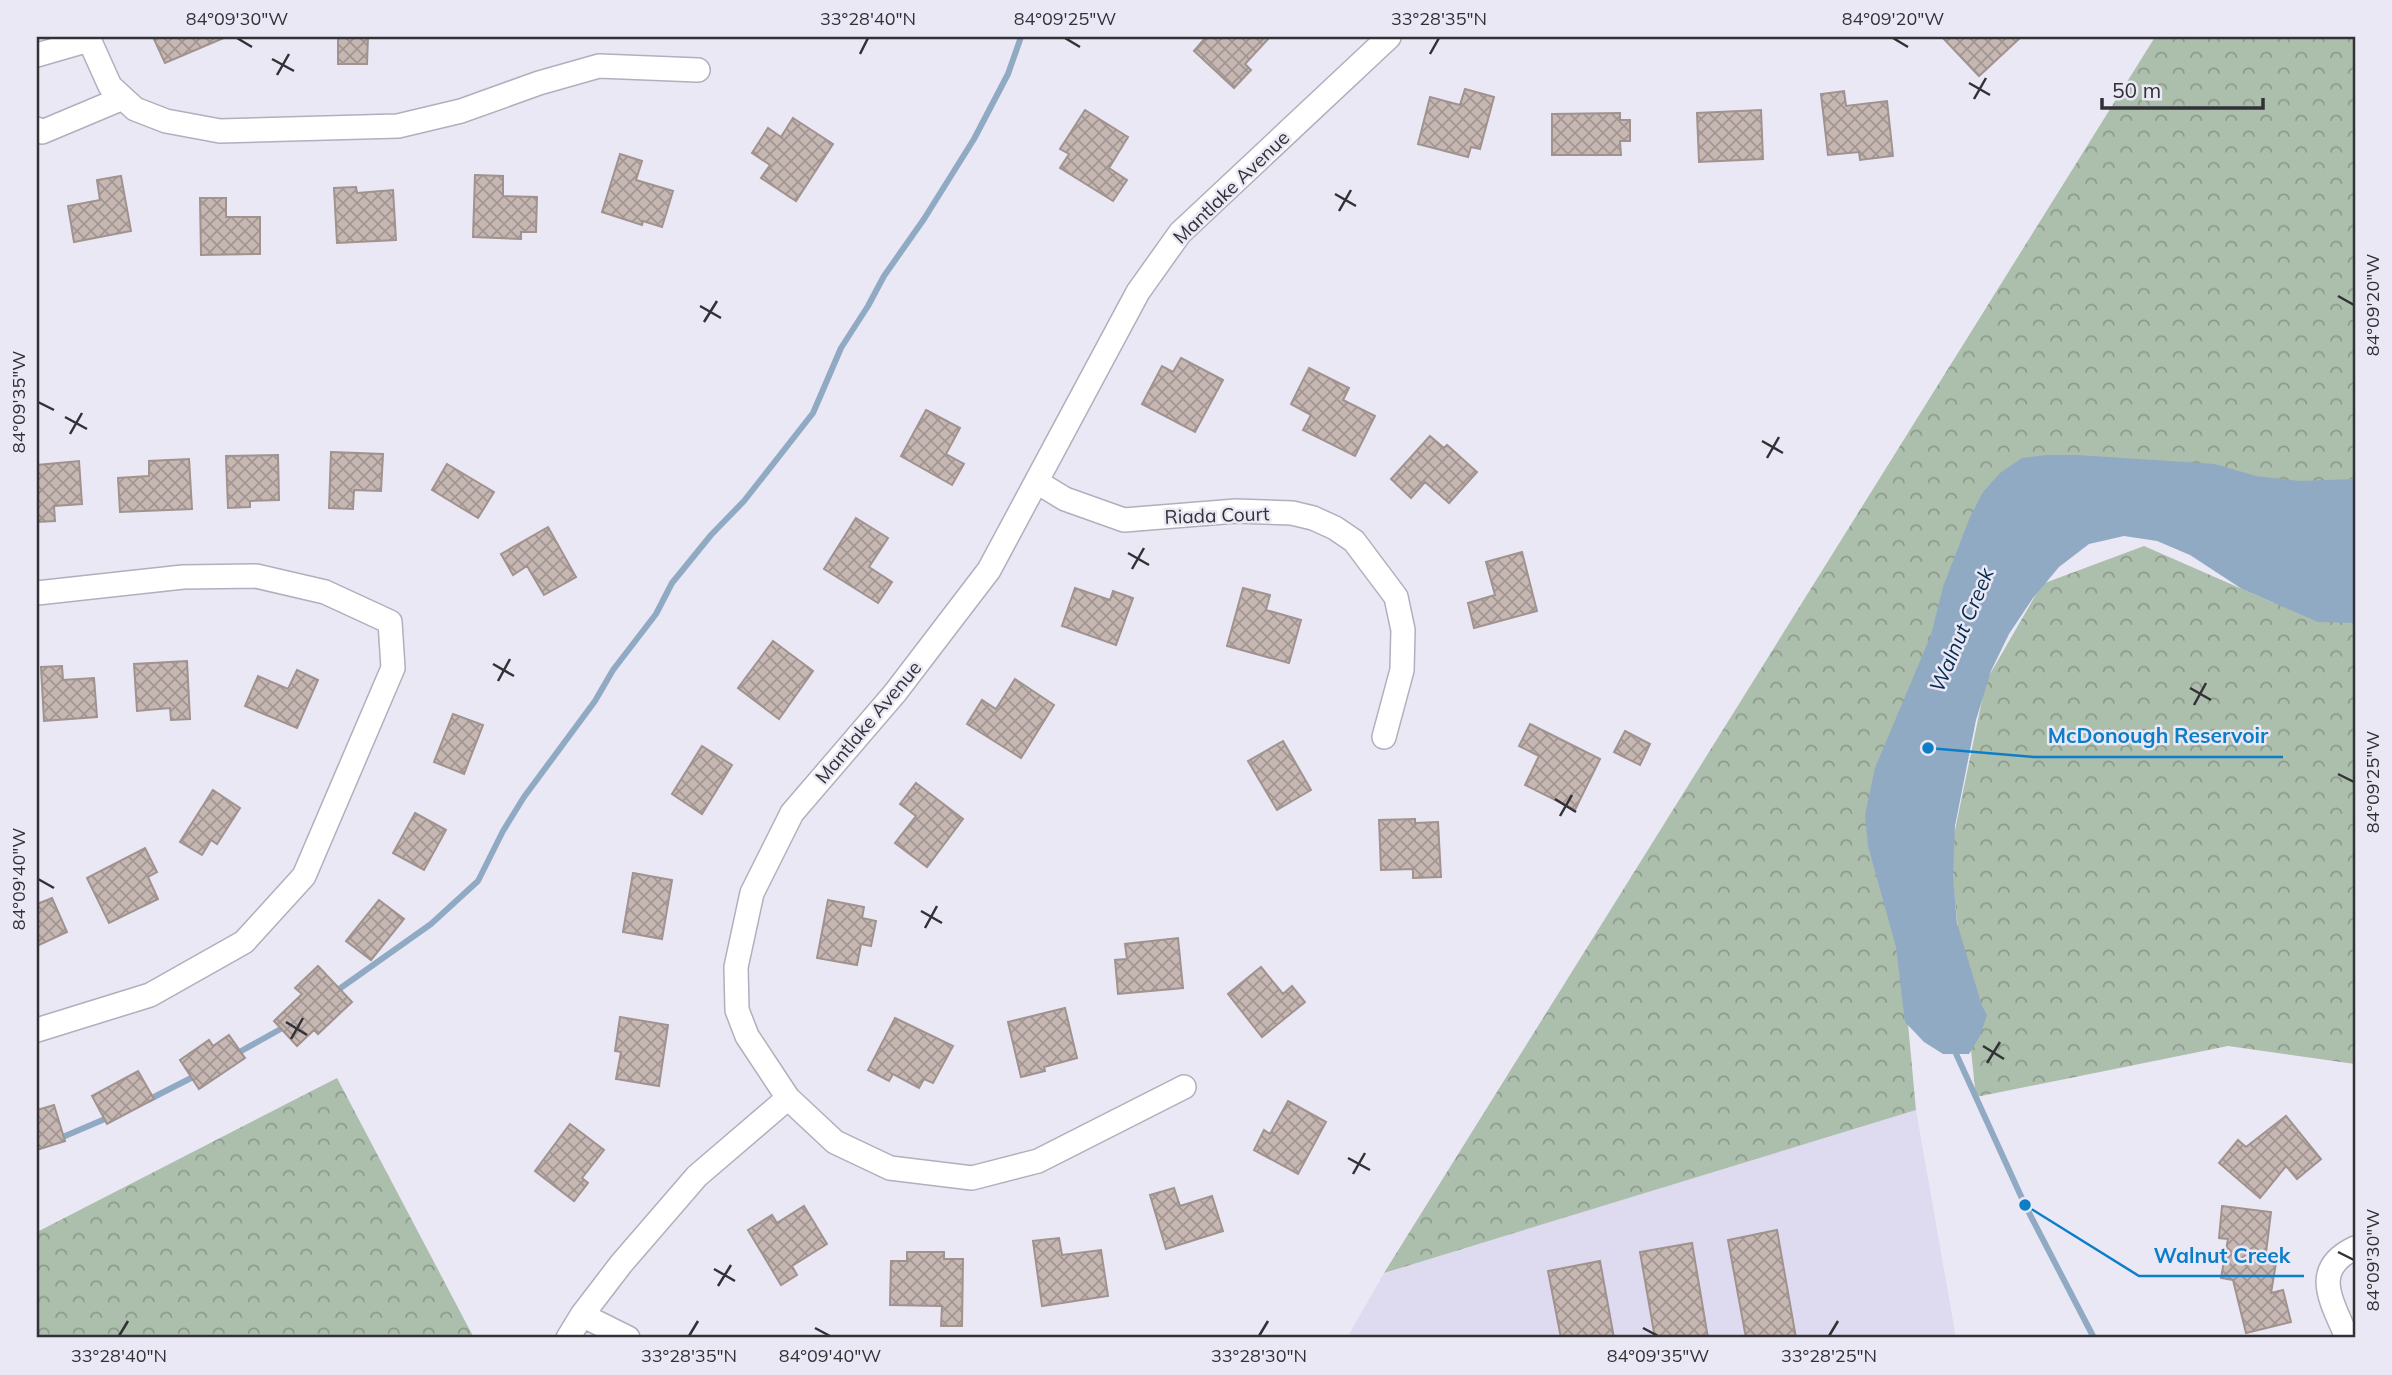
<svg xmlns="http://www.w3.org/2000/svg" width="2392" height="1375" viewBox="0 0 2392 1375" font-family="Mulish,sans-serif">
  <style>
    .built { fill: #dedaef }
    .forest { fill: url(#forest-crowns) }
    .water { fill: #91aac4 }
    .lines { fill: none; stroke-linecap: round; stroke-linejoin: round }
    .stream { stroke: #91aac4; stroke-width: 6 }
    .building { fill: url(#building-cross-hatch); stroke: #a0928e; stroke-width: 2 }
    .minor-casing { stroke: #b1afbc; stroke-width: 26 }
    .minor { stroke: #fff; stroke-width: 23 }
    .ticks { fill: none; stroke: #323136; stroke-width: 2.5 }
    .labels { text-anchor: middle; stroke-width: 5; stroke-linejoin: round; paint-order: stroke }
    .street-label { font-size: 19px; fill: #323136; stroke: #eae8f5 }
    .water-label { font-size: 21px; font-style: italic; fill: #032c4f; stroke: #eae8f5 }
    .leader { fill: none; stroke: #0c7ec8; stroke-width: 2.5 }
    .callout-dot { fill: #0c7ec8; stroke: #eae8f5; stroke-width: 2.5 }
    .callout-label { font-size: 21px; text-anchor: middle; font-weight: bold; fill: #0c7ec8; stroke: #eae8f5; stroke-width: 5; stroke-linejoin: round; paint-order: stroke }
    .neatline { fill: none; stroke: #323136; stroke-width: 2.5 }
    .ticks-label { font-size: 18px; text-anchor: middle; fill: #323136 }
  </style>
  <defs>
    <pattern id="forest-crowns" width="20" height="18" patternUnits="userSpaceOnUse" patternTransform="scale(1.75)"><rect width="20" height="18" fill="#acbeac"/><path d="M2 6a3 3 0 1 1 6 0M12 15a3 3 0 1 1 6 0" fill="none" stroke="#8d9b8d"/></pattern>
    <pattern id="building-cross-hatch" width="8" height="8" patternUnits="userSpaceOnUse" patternTransform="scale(1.75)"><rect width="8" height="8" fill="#c6b7b3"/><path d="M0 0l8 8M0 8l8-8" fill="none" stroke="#a19592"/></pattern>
  </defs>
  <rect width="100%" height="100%" fill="#eae8f5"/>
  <path class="built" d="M 1916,1110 L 1956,1338 L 1347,1338 L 1384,1273 Z"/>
  <path class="forest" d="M 2155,37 L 2355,37 L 2355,479 L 2293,485 L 2105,474 L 1889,819 L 1916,1110 L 1384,1273 Z
    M 2144,546 L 2274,603 L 2355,605 L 2355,1064 L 2228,1046 L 1976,1097 L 1950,854 L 1986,681 L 2042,584 Z
    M 337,1078 L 474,1338 L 37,1338 L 37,1232 Z"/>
  <path class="water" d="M 2046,455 L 2077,455 L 2215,464 L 2256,476 L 2300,481 L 2355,479 L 2355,623 L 2318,622 L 2242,589 L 2190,555 L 2157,541 L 2124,536 L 2089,544 L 2059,567 L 2033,598 L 2009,634 L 1991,671 L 1976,720 L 1955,826 L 1953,876 L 1957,923 L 1982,1006 L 1987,1015 L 1980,1036 L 1969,1054 L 1943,1054 L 1924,1042 L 1905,1022 L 1896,947 L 1868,846 L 1865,815 L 1875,768 L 1931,635 L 1943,587 L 1970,517 L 1983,492 L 2000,473 L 2022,458 Z"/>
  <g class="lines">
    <path class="stream" d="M 335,992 L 431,924 L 478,881 L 503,831 L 524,797 L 595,701 L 613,670 L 656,614 L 672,583 L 711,535 L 744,501 L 813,413 L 841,348 L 868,306 L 884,276 L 924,219 L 974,139 L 1008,74 L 1021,37
      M 1953,1047 L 2025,1205 L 2094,1338
      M 234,1055 L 286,1026
      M 148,1100 L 197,1075
      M 58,1139 L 112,1116"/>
  </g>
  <path class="building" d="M 153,37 L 226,37 L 165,63 Z
    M 338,37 L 368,37 L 367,64 L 338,64 Z
    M 1206,37 L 1270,37 L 1245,64 L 1251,70 L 1234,88 L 1194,51 Z
    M 1942,37 L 2021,37 L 1979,76 Z
    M 1465,89 L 1494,97 L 1480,149 L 1471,147 L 1468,157 L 1418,144 L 1430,97 L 1460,105 Z
    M 1844,91 L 1846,106 L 1887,101 L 1893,156 L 1860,160 L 1859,152 L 1828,155 L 1821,94 Z
    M 1085,110 L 1128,137 L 1109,168 L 1127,180 L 1113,201 L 1060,168 L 1069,154 L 1060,149 Z
    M 1761,110 L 1763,159 L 1699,162 L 1697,113 Z
    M 1620,113 L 1620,120 L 1630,120 L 1630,141 L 1620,141 L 1621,155 L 1552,155 L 1552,114 Z
    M 793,118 L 833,144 L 796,201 L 761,178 L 770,165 L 752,153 L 768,128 L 781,137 Z
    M 620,154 L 642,161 L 636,180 L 673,191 L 662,227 L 643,221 L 642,225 L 602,212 Z
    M 475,175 L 503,176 L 503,196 L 537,197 L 536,232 L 521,232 L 521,239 L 473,237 Z
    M 121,176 L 131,231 L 74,242 L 68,206 L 100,200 L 97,180 Z
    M 356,187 L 357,193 L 393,190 L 396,240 L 337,243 L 334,188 Z
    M 200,198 L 226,198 L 226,217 L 260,217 L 260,254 L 201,255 Z
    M 1181,358 L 1223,380 L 1195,432 L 1142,404 L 1162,366 L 1173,372 Z
    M 1309,368 L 1349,388 L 1343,400 L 1375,416 L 1355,456 L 1303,430 L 1311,415 L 1291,404 Z
    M 926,410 L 960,428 L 946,454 L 964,464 L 952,485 L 901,456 Z
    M 1430,436 L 1444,448 L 1447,445 L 1477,472 L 1449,503 L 1425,482 L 1411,498 L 1391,479 Z
    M 331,452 L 383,454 L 381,491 L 354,490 L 353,509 L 329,508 Z
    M 278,455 L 279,500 L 250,501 L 250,507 L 228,508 L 226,456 Z
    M 189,459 L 192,509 L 120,512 L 118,478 L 149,476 L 149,461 Z
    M 79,461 L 82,504 L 54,506 L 55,521 L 37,522 L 37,465 Z
    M 447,464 L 494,492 L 478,518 L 432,490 Z
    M 856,518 L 888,538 L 869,567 L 892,582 L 878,603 L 824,569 Z
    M 548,527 L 576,577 L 544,595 L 527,566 L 513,575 L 501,554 Z
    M 1522,552 L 1537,611 L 1474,628 L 1468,603 L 1495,595 L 1486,562 Z
    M 1075,588 L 1110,600 L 1113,591 L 1133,598 L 1116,645 L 1062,626 Z
    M 1243,588 L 1270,595 L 1266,610 L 1301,620 L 1289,663 L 1227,646 Z
    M 773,641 L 813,671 L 779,719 L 738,688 Z
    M 187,661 L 190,719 L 171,720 L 170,708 L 137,711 L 134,664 Z
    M 62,666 L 63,680 L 94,678 L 97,717 L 44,721 L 41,667 Z
    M 297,670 L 318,680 L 297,728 L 245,706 L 258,676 L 288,689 Z
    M 1015,679 L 1054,705 L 1021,758 L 967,724 L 982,700 L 996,709 Z
    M 453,714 L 483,725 L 464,774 L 434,762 Z
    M 1530,724 L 1600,759 L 1575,810 L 1525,785 L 1539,756 L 1519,746 Z
    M 1625,731 L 1650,744 L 1640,765 L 1614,752 Z
    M 1283,741 L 1311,790 L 1277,810 L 1248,761 Z
    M 702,746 L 732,765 L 702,814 L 672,794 Z
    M 916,783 L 963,819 L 927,867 L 895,843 L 916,816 L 900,804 Z
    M 213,790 L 240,808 L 217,844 L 211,840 L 202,855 L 180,842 Z
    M 415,813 L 446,830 L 424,870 L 393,853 Z
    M 1415,819 L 1415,823 L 1438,822 L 1441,877 L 1413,878 L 1413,869 L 1381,870 L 1379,820 Z
    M 145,848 L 157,872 L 148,877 L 158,899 L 109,923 L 87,878 Z
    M 633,873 L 672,880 L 662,939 L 623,932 Z
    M 52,898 L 67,932 L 37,946 L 37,904 Z
    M 379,900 L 404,919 L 371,960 L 346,941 Z
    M 828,900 L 864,907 L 862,918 L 876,921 L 871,946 L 861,944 L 857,965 L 817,958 Z
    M 1178,938 L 1183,988 L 1118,994 L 1115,960 L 1127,959 L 1125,944 Z
    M 318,966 L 352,1002 L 318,1034 L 314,1030 L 297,1046 L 274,1021 L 302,994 L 295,988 Z
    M 1261,967 L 1283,994 L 1292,986 L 1305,1002 L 1262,1037 L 1228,994 Z
    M 1065,1008 L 1077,1058 L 1044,1067 L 1045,1071 L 1021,1077 L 1008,1022 Z
    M 620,1017 L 668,1025 L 659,1086 L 616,1079 L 621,1052 L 615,1051 Z
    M 895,1018 L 953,1046 L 933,1083 L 924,1079 L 919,1088 L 893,1074 L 889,1081 L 868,1070 Z
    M 229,1035 L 245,1058 L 199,1089 L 180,1060 L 209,1040 L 213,1046 Z
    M 138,1071 L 154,1099 L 107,1124 L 92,1096 Z
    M 1288,1101 L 1326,1122 L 1298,1174 L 1254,1150 L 1264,1130 L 1270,1134 Z
    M 54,1105 L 65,1141 L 37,1150 L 37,1110 Z
    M 2286,1116 L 2321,1159 L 2297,1179 L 2286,1166 L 2260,1198 L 2219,1163 L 2238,1140 L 2246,1147 Z
    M 570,1124 L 604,1150 L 582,1178 L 588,1183 L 574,1201 L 535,1171 Z
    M 1174,1188 L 1180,1206 L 1212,1196 L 1223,1231 L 1166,1249 L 1150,1195 Z
    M 804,1206 L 827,1244 L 792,1266 L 797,1275 L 781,1285 L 748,1230 L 772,1215 L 777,1223 Z
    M 2222,1206 L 2271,1212 L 2265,1261 L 2276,1263 L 2271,1293 L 2283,1290 L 2291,1322 L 2246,1333 L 2233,1280 L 2221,1278 L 2228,1239 L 2219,1238 Z
    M 1777,1230 L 1796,1338 L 1746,1338 L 1728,1240 Z
    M 1059,1238 L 1062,1255 L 1101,1250 L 1108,1296 L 1042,1306 L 1033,1241 Z
    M 1692,1243 L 1708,1338 L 1655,1338 L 1640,1252 Z
    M 907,1252 L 944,1252 L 944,1259 L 963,1259 L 962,1326 L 941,1326 L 942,1306 L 890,1305 L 891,1261 L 907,1261 Z
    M 1600,1261 L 1614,1338 L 1561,1338 L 1548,1271 Z"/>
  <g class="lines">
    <defs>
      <path id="minor" d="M 88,37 L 110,86 L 135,109 L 166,121 L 220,131 L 398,126 L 461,111 L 539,83 L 599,66 L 698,70
        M 37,55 L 89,40
        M 37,129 L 42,132 L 123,98
        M 1037,482 L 1065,499 L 1124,520 L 1236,511 L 1292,513 L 1313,518 L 1335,528 L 1354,541 L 1396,597 L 1403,630 L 1402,670 L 1384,737
        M 37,593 L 183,577 L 256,576 L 325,592 L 390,622 L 393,668 L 304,876 L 244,942 L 150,995 L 37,1030
        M 1184,1087 L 1038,1161 L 972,1178 L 890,1168 L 835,1142 L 788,1098 L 747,1036 L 737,1010 L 736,967 L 752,893 L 792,813 L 895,693 L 989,570 L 1138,292 L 1180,233 L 1389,37
        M 582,1315 L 628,1338
        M 568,1338 L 582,1315 L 621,1264 L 697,1176 L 788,1098
        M 2347,1338 C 2333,1302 2309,1270 2355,1248"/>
    </defs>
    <use href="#minor" class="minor-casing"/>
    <use href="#minor" class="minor"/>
  </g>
  <path class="ticks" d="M 237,38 L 252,47M 1065,38 L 1080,47M 1893,38 L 1908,47M 860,54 L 868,38M 1430,54 L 1439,38M 272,59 L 294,71M 277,75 L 289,54M 1969,83 L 1990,95M 1974,99 L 1986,78M 1335,194 L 1356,206M 1339,211 L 1351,190M 2338,296 L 2354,305M 700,306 L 721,318M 704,322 L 717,301M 38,402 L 54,410M 65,417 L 87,429M 70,434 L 82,413M 1762,441 L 1783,453M 1767,458 L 1779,437M 1128,553 L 1149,565M 1132,569 L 1144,548M 493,664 L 514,676M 498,681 L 510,659M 2190,688 L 2211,700M 2194,705 L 2206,683M 2338,774 L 2354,782M 1555,799 L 1576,812M 1560,816 L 1572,795M 38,879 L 54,888M 921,911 L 942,923M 925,928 L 937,906M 286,1022 L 307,1035M 291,1039 L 303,1018M 1983,1046 L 2004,1059M 1987,1063 L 2000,1042M 1348,1158 L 1370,1170M 1353,1174 L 1365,1153M 2338,1252 L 2354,1260M 714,1269 L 735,1281M 718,1286 L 731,1265M 815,1328 L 830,1336M 1643,1328 L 1658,1336M 119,1336 L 128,1321M 689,1336 L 698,1321M 1259,1336 L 1268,1321M 1829,1336 L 1838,1321"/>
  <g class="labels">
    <g class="street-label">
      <text transform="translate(1231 187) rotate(-44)" y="7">Mantlake Avenue</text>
      <text transform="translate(1217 515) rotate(-2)" y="7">Riada Court</text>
      <text transform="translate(868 722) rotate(-50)" y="7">Mantlake Avenue</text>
    </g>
    <g class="water-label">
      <text transform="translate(1962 630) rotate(-67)" y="7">Walnut Creek</text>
    </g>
  </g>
  <path class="leader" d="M1928 748L2034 757H2283M2025 1205L2139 1276H2304"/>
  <g class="callout-dot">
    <circle cx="1928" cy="748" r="7"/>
    <circle cx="2025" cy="1205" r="7"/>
  </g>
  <g class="callout-label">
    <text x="2158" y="743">McDonough Reservoir</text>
    <text x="2222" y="1263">Walnut Creek</text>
  </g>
  <rect width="2392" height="1375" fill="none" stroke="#eae8f5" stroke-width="77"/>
  <path d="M2102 98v10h161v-10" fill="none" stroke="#323136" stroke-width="3.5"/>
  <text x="2112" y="98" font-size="21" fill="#323136" stroke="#eae8f5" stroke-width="5" paint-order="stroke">50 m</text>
  <rect x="38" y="38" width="2316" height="1298" class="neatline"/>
  <g class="ticks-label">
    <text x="237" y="25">84°09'30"W</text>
    <text x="868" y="25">33°28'40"N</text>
    <text x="1065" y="25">84°09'25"W</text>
    <text x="1439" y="25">33°28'35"N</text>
    <text x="1893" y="25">84°09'20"W</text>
    <text transform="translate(2373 305) rotate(-90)" y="6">84°09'20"W</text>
    <text transform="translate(19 402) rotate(-90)" y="6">84°09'35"W</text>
    <text transform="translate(2373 782) rotate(-90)" y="6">84°09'25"W</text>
    <text transform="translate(19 879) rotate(-90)" y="6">84°09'40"W</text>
    <text transform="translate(2373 1260) rotate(-90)" y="6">84°09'30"W</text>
    <text x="119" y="1362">33°28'40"N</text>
    <text x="689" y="1362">33°28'35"N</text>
    <text x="830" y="1362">84°09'40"W</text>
    <text x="1259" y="1362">33°28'30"N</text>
    <text x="1658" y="1362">84°09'35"W</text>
    <text x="1829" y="1362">33°28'25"N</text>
  </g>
</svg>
